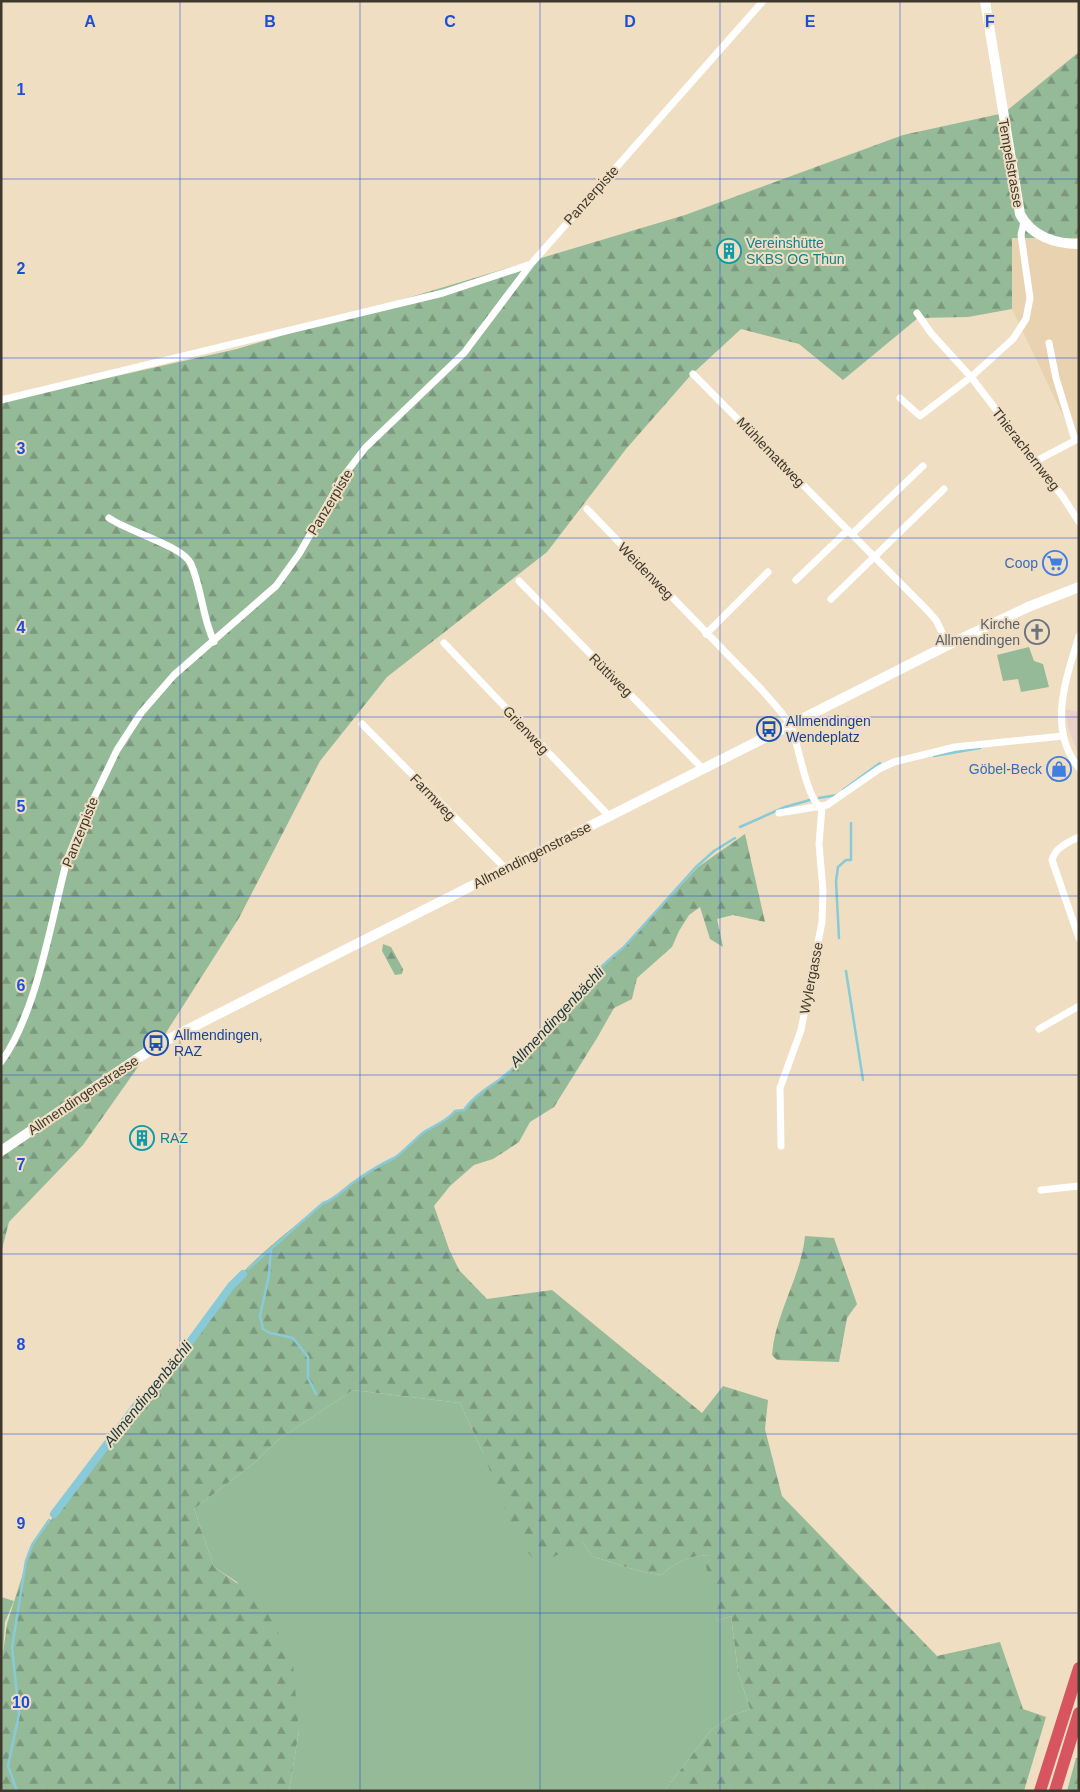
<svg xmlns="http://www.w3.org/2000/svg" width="1080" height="1792" viewBox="0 0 1080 1792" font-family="Arial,sans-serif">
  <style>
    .built { fill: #e8d2b0 }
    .education { fill: #e9d0ca }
    .green { fill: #95ba98 }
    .forest { fill: url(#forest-firs) }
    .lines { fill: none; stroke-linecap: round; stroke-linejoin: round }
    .stream { stroke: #88cad8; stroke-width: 2.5 }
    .canal { stroke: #88cad8; stroke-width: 8 }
    .street { stroke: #fff; stroke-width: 7 }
    .secondary { stroke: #fff; stroke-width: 10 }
    .highway { stroke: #d75561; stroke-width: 12 }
    .grid { fill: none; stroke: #1d4ed8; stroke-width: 1; stroke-opacity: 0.55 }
    .labels { text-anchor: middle; stroke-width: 4; stroke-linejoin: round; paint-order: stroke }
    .street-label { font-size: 14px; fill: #3f382d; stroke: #efdec2 }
    .culture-label { font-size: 14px; fill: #0d838f; stroke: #efdec2; text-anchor: start }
    .shop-label { font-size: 14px; fill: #366cbe; stroke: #efdec2; text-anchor: end }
    .worship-label { font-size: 14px; fill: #5b616d; stroke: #efdec2; text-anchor: end }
    .transit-label { font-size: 14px; fill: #164399; stroke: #efdec2; text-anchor: start }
    .water-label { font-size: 15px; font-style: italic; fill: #15363d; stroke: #efdec2 }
    .grid-label { font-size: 16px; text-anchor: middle; font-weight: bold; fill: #1d4ed8; stroke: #efdec2; stroke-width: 4; stroke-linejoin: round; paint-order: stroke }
  </style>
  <defs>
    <pattern id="forest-firs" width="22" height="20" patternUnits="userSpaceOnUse" patternTransform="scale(1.25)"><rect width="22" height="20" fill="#95ba98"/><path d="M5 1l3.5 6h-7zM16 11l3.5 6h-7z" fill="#7b987c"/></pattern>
  </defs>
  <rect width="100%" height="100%" fill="#efdec2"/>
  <path class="built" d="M 1012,238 L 1079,238 L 1079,449 L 1012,309 Z"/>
  <path class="education" d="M 1066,709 L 1079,712 L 1079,756 L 1068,728 Z"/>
  <path class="green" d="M 1029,647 L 1034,661 L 1043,664 L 1049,687 L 1021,692 L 1018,679 L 1003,681 L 997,655 Z
    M 353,1390 L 460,1403 L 483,1453 L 583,1543 L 593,1557 C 616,1562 637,1573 661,1575 C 676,1563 689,1554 709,1556 L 717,1621 L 731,1616 L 738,1672 L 750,1709 L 731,1716 L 712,1729 L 664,1791 L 289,1791 L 299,1731 L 237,1582 L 214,1567 L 194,1509 L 254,1463 L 279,1439 Z
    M 1,1597 L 14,1601 L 5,1622 L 3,1653 L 1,1653 Z"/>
  <path class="forest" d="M 1079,52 L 1079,238 L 1012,238 L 1012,309 L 968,317 L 918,318 L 843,380 L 799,344 L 741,329 L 690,376 L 626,449 L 547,552 L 387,677 L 320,761 L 239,918 L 162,1039 L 145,1057 L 83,1145 L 9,1222 L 1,1253 L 1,402 L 237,349 L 685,215 L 903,135 L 1004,113 Z
    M 745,834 L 765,922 L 733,915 L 717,919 L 723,947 L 710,939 L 700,907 L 689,915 L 679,931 L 672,947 L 637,978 L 632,999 L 614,1008 L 597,1038 L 554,1107 L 530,1122 L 519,1142 L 493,1159 L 474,1165 L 450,1186 L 434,1206 L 449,1249 L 459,1270 L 487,1299 L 552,1290 L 702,1413 L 723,1386 L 768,1400 L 765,1429 L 782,1496 L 937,1656 L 1000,1642 L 1023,1709 L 1046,1717 L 1024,1791 L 664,1791 L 712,1729 L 731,1716 L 750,1709 L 738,1672 L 731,1616 L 717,1621 L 706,1566 L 709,1556 C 689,1554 676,1563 661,1575 C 637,1573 616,1562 593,1557 L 583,1543 L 538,1564 L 518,1541 L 483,1453 L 460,1403 L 353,1390 L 279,1439 L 254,1463 L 194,1509 L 214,1567 L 261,1600 L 270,1615 L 293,1665 L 299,1731 L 289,1791 L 1,1791 L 1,1653 L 3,1653 L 7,1624 L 32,1545 L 136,1406 C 174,1372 198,1326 230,1287 C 256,1255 292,1229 323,1203 C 334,1200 342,1191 351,1184 C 365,1174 379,1165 394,1158 C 399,1156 416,1138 424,1132 C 435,1125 446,1122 455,1111 L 465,1110 C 472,1098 487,1088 499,1080 C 517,1066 553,1031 562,1011 C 573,1007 582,988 590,978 C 601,967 611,957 623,948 L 698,867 Z
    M 383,944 L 391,947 L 403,969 L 402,974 L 395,975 L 382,951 Z
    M 805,1236 L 834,1238 L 857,1304 L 847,1318 L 839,1362 L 777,1360 L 772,1355 C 775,1314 801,1277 805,1236 Z
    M 1076,1758 L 1079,1758 L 1079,1791 L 1067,1791 Z"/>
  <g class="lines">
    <path class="stream" d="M 934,756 L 980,748
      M 843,790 L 880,763
      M 819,798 L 837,795
      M 740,827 L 785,807 L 810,800
      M 839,938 L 836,881 L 838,867 L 846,860 L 851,860 L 851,823
      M 846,971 L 863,1080
      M 271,1249 L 269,1275 L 260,1316 L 263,1329 L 270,1333 L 293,1338 L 308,1357 L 308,1378 L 316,1394
      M 248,1269 L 323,1203 C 334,1200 342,1191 351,1184 C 365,1174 379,1165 394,1158 C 399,1156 416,1138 424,1132 C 435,1125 446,1122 455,1111 L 464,1110 C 472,1098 487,1088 499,1080 C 517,1066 553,1031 562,1011 C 573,1007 582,988 590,978 C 601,967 611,957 623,948 L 696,867 L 714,851 L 735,838
      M 17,1791 L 8,1766 L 19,1714 L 12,1647 L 26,1561 L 32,1545 L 49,1520"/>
    <path class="canal" d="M 54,1514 L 136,1406 L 156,1388 L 231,1286 L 243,1274"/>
    <path class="street" d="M 1024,222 L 1021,235 L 1030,298 L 1026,319 L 1013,339 L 971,377 L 1063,497 L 1079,522
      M 1049,343 L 1056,378 L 1075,440
      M 693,374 L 927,610 L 936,620 L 948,645
      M 900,398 L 920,416 L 971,377 L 931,333 L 917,313
      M 1,400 L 443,293 L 531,264
      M 1036,461 L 1078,439
      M 587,509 L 761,689 C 771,701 786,715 792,729 C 799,748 806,794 819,806
      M 109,518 C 129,532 183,546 191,564 C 202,589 202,617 214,642
      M 852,534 L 923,466
      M 796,580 L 848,530
      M 519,581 L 703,769
      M 831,599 L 944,489
      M 706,634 L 768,572
      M 1079,636 C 1066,679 1047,729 1079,768
      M 444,643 L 609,816
      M 362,724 L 506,869
      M 779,813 L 827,805 L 879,769 L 894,762 L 955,747 L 1063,736
      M 1079,837 C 1068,842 1055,848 1052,860 L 1079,938
      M 1039,1029 L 1079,1006
      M 1,1062 C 37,1013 51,920 67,860 L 82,823 L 117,750 L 141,713 L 174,675 L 276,586 L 299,554 L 343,477 L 365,448 L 464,353 L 531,264 L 763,1
      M 781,1146 L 780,1088 L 801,1030 L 822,922 L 823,891 L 819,844 L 822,807
      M 1041,1190 L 1079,1186"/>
    <path class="secondary" d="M 985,1 L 1020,214 C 1031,236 1055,244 1079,244
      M 1,1151 L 159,1044 L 948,645 L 1028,607 L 1079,587"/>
    <path class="highway" d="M 1040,1791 L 1079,1668
      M 1055,1791 L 1079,1713"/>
  </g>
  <path class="grid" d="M 180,1 L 180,1791M 360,1 L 360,1791M 540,1 L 540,1791M 720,1 L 720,1791M 900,1 L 900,1791M 1,179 L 1079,179M 1,358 L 1079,358M 1,538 L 1079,538M 1,717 L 1079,717M 1,896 L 1079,896M 1,1075 L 1079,1075M 1,1254 L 1079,1254M 1,1434 L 1079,1434M 1,1613 L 1079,1613"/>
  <defs>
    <symbol id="building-ring" viewBox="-11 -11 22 22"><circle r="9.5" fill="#efdec2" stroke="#0f9aa8" stroke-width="1.5"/><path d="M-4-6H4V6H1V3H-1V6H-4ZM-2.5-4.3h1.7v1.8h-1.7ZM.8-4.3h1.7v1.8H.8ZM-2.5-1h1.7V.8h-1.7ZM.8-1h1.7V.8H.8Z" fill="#0f9aa8"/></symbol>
    <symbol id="supermarket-ring" viewBox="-11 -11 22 22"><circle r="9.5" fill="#efdec2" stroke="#3f7fe0" stroke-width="1.5"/><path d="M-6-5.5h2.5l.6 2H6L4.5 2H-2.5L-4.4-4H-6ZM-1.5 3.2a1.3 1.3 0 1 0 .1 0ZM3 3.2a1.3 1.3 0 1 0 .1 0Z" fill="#3f7fe0"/></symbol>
    <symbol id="church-ring" viewBox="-11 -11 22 22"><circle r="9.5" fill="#efdec2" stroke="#6b7280" stroke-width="1.5"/><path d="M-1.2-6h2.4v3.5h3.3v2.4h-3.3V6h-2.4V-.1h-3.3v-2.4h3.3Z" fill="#6b7280"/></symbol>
    <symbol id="bus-ring" viewBox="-11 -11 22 22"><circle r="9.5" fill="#efdec2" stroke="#1a4fb4" stroke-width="1.5"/><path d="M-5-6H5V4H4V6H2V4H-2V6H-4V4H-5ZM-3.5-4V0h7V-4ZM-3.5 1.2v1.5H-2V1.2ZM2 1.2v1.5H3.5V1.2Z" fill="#1a4fb4"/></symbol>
    <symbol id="shop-ring" viewBox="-11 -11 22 22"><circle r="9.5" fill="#efdec2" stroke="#3f7fe0" stroke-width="1.5"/><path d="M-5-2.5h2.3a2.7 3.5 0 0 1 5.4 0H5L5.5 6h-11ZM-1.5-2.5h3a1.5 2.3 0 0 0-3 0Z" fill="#3f7fe0"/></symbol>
  </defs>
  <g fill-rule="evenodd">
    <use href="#building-ring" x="715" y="237" width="28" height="28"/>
    <use href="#supermarket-ring" x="1041" y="549" width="28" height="28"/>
    <use href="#church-ring" x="1023" y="618" width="28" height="28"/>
    <use href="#bus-ring" x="755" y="715" width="28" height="28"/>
    <use href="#shop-ring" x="1045" y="755" width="28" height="28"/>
    <use href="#bus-ring" x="142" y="1029" width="28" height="28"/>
    <use href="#building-ring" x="128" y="1124" width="28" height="28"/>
  </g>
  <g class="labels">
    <g class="street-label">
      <text transform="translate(1011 163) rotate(80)" y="5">Tempelstrasse</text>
      <text transform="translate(591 195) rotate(-48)" y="5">Panzerpiste</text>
      <text transform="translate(1026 449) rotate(52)" y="5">Thierachernweg</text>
      <text transform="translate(771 452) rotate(46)" y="5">Mühlemattweg</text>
      <text transform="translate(330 502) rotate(-59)" y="5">Panzerpiste</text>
      <text transform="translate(646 571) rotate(46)" y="5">Weidenweg</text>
      <text transform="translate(611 675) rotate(45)" y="5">Rüttiweg</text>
      <text transform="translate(526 730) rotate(47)" y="5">Grienweg</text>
      <text transform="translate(433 797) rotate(46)" y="5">Farmweg</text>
      <text transform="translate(80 832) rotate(-68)" y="5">Panzerpiste</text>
      <text transform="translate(532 855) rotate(-27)" y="5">Allmendingenstrasse</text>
      <text transform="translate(811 978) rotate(-79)" y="5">Wylergasse</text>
      <text transform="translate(83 1095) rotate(-34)" y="5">Allmendingenstrasse</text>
    </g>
    <g class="culture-label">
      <text x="746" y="248">Vereinshütte<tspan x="746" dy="16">SKBS OG Thun</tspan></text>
      <text x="160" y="1143">RAZ</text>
    </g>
    <g class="shop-label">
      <text x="1038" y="568">Coop</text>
      <text x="1042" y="774">Göbel-Beck</text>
    </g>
    <g class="worship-label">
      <text x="1020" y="629">Kirche<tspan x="1020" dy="16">Allmendingen</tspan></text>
    </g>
    <g class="transit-label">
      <text x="786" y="726">Allmendingen<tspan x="786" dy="16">Wendeplatz</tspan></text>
      <text x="174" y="1040">Allmendingen,<tspan x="174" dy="16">RAZ</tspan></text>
    </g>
    <g class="water-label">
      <text transform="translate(557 1017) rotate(-47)" y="5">Allmendingenbächli</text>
      <text transform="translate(148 1394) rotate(-51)" y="5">Allmendingenbächli</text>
    </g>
  </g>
  <g class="grid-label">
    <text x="90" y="27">A</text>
    <text x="270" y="27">B</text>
    <text x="450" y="27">C</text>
    <text x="630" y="27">D</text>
    <text x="810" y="27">E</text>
    <text x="990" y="27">F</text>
    <text x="21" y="95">1</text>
    <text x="21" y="274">2</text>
    <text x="21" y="454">3</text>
    <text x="21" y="633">4</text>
    <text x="21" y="812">5</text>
    <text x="21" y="991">6</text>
    <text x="21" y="1170">7</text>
    <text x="21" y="1350">8</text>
    <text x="21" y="1529">9</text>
    <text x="21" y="1708">10</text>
  </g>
  <rect width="1080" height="1792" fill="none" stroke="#3f382d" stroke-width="5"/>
</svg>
